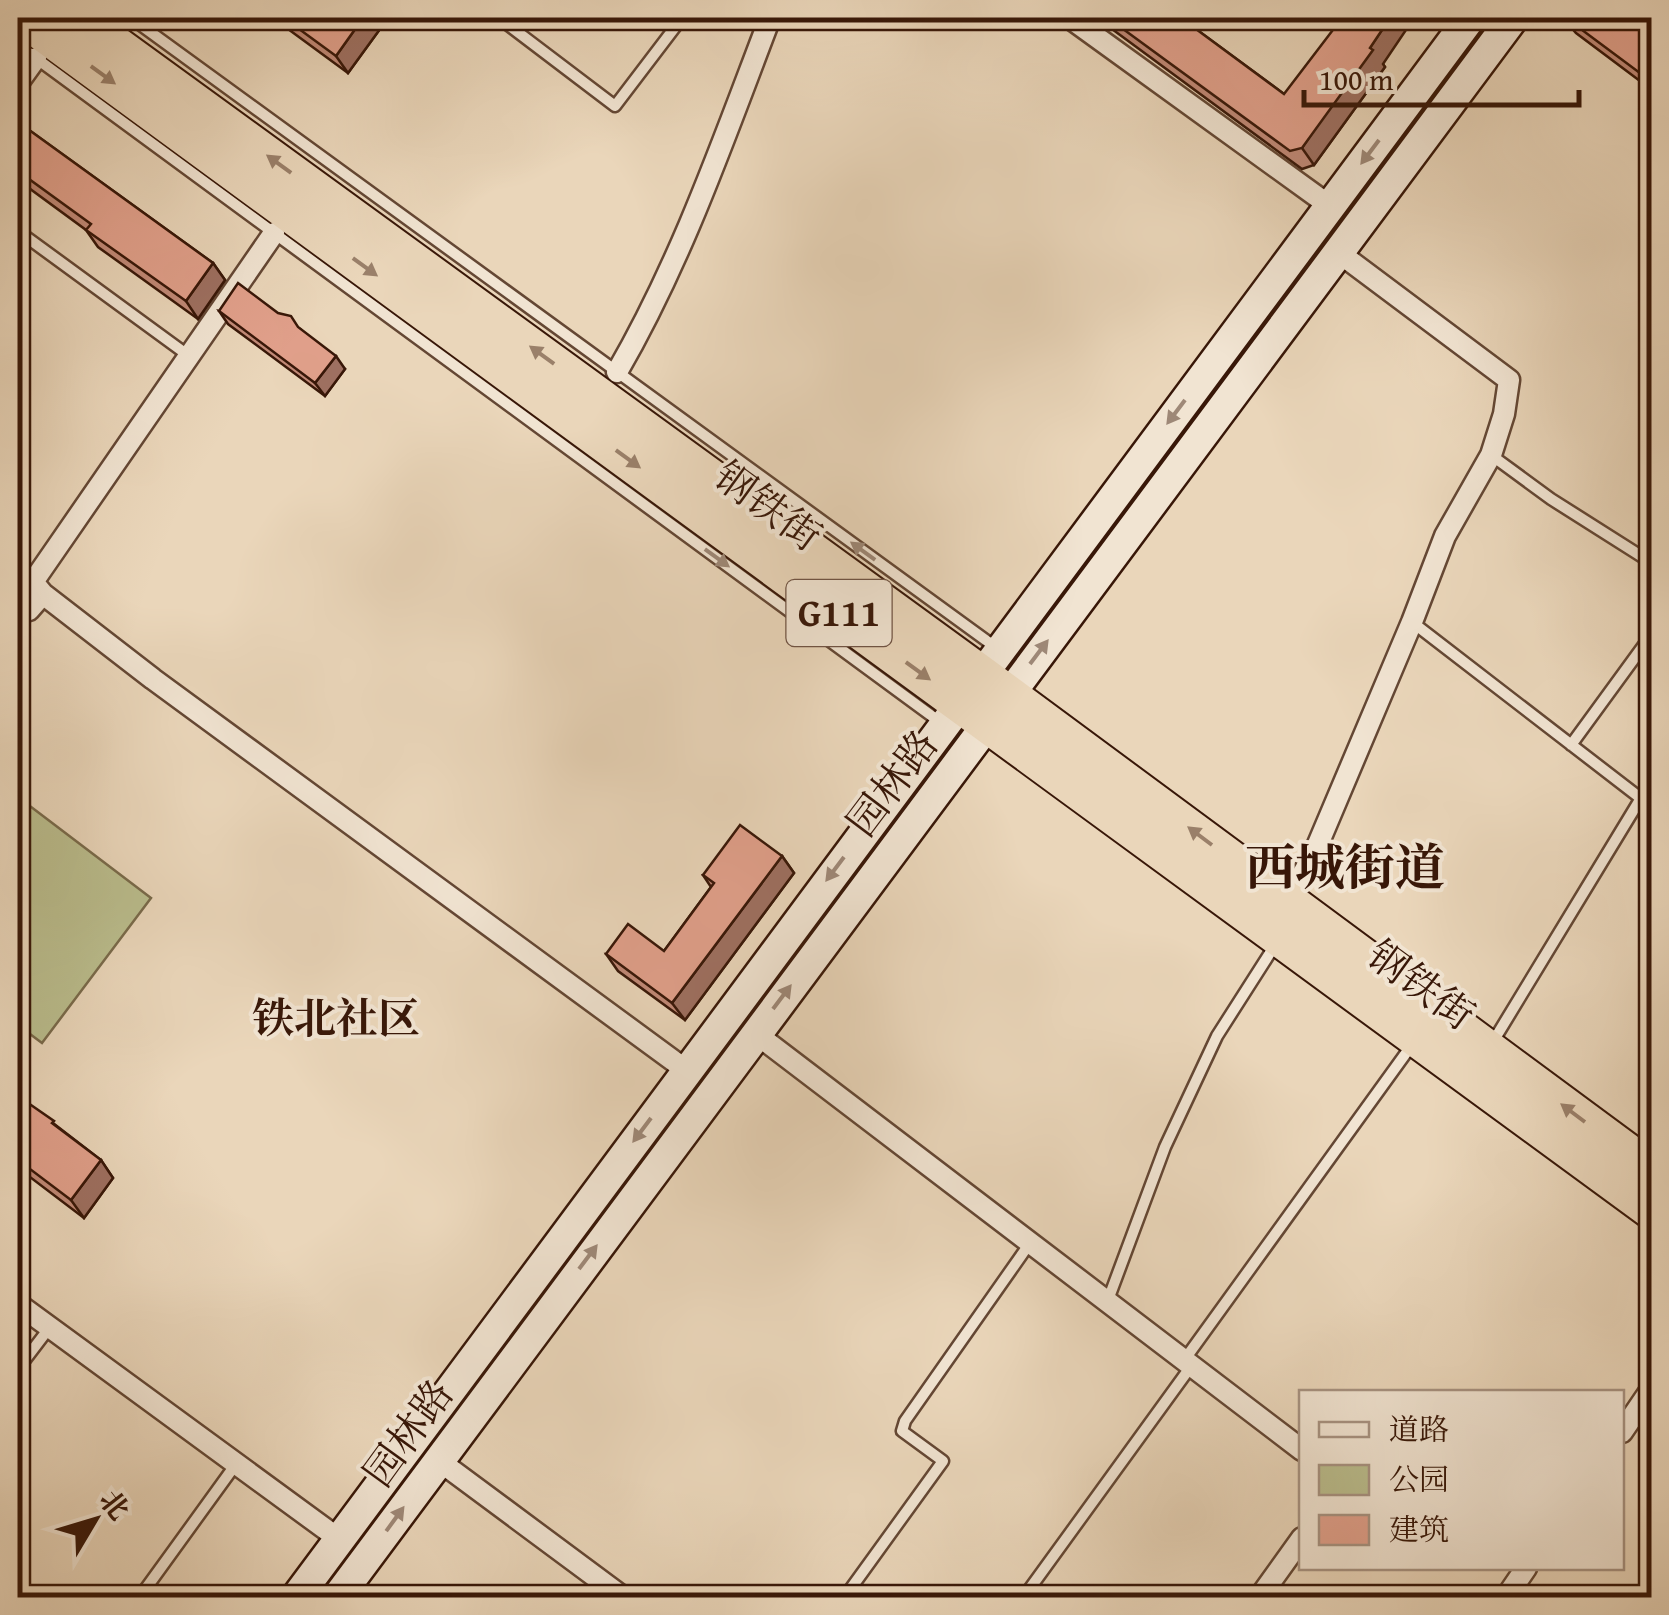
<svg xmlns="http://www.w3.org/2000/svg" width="1669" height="1615" viewBox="0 0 1669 1615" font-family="'Gentium Book Plus','Noto Serif SC',serif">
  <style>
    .green { fill: #babd8d; stroke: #796a4a; stroke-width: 2.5 }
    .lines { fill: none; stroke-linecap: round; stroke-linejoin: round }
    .lane-casing { stroke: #644734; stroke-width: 15 }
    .street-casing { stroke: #644734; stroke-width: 25 }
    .secondary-casing { stroke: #381708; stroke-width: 35 }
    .highway-casing { stroke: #381708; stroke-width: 42 }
    .lane { stroke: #f1e4d2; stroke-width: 10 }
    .street { stroke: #f1e4d2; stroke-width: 20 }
    .secondary { stroke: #f1e4d2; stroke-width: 30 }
    .highway { stroke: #ead6ba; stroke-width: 38 }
    .wall { fill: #c28a78; stroke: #381708; stroke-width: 2.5 }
    .shaded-wall { fill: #9e7061; stroke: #381708; stroke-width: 2.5 }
    .building { fill: #e1a08b; stroke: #381708; stroke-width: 2.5 }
    .oneway { fill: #9a806a }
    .oneway2 { fill: #9e8877 }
    .labels { text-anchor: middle; stroke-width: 8; stroke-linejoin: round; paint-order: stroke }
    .shield { fill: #f1e4d2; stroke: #705445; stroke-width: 2.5 }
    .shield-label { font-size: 38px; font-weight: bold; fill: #381708 }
    .street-label { font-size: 40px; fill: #381708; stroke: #f1e4d2 }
    .neighbourhood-label { font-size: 42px; font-weight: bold; fill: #381708; stroke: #f1e4d2 }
    .district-label { font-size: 50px; font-weight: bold; fill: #381708; stroke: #f1e4d2 }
  </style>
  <rect width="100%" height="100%" fill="#ead6ba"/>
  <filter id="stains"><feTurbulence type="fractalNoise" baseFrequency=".002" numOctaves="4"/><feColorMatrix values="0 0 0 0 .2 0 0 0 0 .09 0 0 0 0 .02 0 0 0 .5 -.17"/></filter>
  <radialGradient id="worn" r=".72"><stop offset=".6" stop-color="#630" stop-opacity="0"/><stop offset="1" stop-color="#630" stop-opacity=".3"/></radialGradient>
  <path class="green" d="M 18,797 L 151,898 L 42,1043 L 18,1025 Z"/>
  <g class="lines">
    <defs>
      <path id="lane" d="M 131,18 L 998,649
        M 499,18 L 615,106 L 682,18
        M 18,45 L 940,722
        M 18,231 L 189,356
        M 1491,455 L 1551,499 L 1652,563
        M 1412,622 L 1652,807
        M 1571,745 L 1652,634
        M 1491,1045 L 1641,798
        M 1108,1300 L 1165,1147 L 1217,1036 L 1277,942
        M 1185,1359 L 1414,1042
        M 18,1369 L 50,1327
        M 139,1598 L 236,1464
        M 844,1598 L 943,1461 L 902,1431 L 905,1421 L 1030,1243
        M 1023,1598 L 1192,1365"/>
      <path id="street" d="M 1070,18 L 1330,206
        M 18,83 L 36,58
        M 274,233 L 33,582 L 43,594 L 153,679 L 686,1070
        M 617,372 C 682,260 724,138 770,18
        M 18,613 L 29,610 L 43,594
        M 1287,901 L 1313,856 L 1412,622 L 1445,536 L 1491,455 L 1504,414 L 1509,380 L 1338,252
        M 755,1033 L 1302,1450
        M 18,1304 L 339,1539
        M 1622,1432 L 1652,1388
        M 438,1460 L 624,1598
        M 1259,1598 L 1302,1538
        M 1511,1598 L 1511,1590 L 1526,1568"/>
      <path id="secondary" d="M 296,1598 L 1470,18
        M 337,1598 L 1513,18"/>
      <path id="highway" d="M 24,18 L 1652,1210
        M 78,18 L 980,674 L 1652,1171"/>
    </defs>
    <use href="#lane" class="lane-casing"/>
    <use href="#street" class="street-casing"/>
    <use href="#secondary" class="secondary-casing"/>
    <use href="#highway" class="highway-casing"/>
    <use href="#lane" class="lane"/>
    <use href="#street" class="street"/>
    <use href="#secondary" class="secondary"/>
    <use href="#highway" class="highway"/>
  </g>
  <path class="wall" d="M 273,18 L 388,18 L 348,73 Z
    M 1097,18 L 1181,18 L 1284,94 L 1383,64 L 1385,67 L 1314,165 L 1302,169 Z
    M 1563,18 L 1652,18 L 1652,90 L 1576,33 Z
    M 18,122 L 213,263 L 225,280 L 198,319 L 98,247 L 86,230 L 18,180 Z
    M 219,311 L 300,329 L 345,369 L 325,396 L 228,324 Z
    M 782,856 L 794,873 L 685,1020 L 618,971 L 606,954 L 664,951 L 711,887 L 703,875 Z
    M 18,1096 L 101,1160 L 113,1178 L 84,1218 L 18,1168 Z"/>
  <path class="shaded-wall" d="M 363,18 L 388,18 L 348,73 L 336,56 Z
    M 1390,18 L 1414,18 L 1383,64 L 1385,67 L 1314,165 L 1302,148 Z
    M 213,263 L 225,280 L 198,319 L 186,301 Z
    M 336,356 L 345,369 L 325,396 L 315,383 Z
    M 782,856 L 794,873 L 685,1020 L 672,1003 Z
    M 101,1160 L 113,1178 L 84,1218 L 71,1200 Z"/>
  <path class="building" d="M 284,18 L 363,18 L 336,56 Z
    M 1108,18 L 1181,18 L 1284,94 L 1342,18 L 1390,18 L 1370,48 L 1373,50 L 1302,148 L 1290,151 Z
    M 1566,18 L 1652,18 L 1652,82 Z
    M 18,122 L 213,263 L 186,301 L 86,230 L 91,224 L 18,171 Z
    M 238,283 L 278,313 L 291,316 L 298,327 L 336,356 L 315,383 L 219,311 Z
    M 740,825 L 782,856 L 672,1003 L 606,954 L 628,924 L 664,951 L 714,883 L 703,875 Z
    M 18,1096 L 54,1121 L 52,1123 L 101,1160 L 71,1200 L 18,1160 Z"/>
  <defs><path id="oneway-solid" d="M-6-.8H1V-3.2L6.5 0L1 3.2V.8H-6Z" transform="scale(2.5)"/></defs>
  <g class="oneway">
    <use href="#oneway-solid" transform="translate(103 75) rotate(36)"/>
    <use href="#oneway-solid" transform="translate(279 164) rotate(-144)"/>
    <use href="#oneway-solid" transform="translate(365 267) rotate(36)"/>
    <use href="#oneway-solid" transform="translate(542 355) rotate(-144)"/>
    <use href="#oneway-solid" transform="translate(628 459) rotate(36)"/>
    <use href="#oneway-solid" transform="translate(918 671) rotate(36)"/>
    <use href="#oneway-solid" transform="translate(1200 836) rotate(-143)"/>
    <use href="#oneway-solid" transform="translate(1573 1113) rotate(-143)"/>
  </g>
  <g class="oneway2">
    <use href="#oneway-solid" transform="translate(1370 152) rotate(127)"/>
    <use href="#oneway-solid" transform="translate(1176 412) rotate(127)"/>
    <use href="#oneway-solid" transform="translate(863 551) rotate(-144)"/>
    <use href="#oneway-solid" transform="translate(717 558) rotate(36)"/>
    <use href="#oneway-solid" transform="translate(1039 652) rotate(-53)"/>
    <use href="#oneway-solid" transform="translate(835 869) rotate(127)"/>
    <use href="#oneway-solid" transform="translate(782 997) rotate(-53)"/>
    <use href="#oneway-solid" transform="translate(642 1130) rotate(127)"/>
    <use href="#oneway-solid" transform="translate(588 1257) rotate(-53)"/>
    <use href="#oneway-solid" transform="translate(395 1519) rotate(-54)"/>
  </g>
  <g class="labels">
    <rect class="shield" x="786.5" y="580" width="105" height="66" rx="8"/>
    <g class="shield-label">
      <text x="839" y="626">G111</text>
    </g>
    <g class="street-label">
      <text transform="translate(768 506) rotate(36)" y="14">钢铁街</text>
      <text transform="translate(892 783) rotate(-53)" y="14">园林路</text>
      <text transform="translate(1421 985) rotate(36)" y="14">钢铁街</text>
      <text transform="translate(408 1433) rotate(-54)" y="14">园林路</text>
    </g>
    <g class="neighbourhood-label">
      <text x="336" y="1033">铁北社区</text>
    </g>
    <g class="district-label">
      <text x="1345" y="885">西城街道</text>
    </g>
  </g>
  <rect width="1669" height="1615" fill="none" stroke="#ead6ba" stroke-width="60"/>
  <rect x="20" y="20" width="1629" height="1575" fill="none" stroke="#381708" stroke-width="5"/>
  <rect x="30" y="30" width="1609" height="1555" fill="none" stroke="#381708" stroke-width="2.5"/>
  <rect x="1299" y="1390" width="325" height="180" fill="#f1e4d2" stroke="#a79281" stroke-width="2.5"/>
  <rect x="1319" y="1422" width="50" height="15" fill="#f1e4d2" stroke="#a79281" stroke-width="2.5"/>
  <text x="1389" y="1440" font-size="30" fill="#381708">道路</text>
  <rect x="1319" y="1465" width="50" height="30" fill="#babd8d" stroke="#a79281" stroke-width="2.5"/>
  <text x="1389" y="1490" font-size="30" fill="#381708">公园</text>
  <rect x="1319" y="1515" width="50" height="30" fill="#e1a08b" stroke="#a79281" stroke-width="2.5"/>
  <text x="1389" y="1540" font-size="30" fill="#381708">建筑</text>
  <g transform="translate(95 1520) rotate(52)" stroke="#f1e4d2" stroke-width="8" paint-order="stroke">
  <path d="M0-8L18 38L0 25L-18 38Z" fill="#381708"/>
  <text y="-15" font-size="28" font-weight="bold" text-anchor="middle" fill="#381708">北</text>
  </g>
  <path d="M1304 90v15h275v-15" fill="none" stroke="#381708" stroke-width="5"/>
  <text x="1319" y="90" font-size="30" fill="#381708" stroke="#f1e4d2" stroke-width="8" paint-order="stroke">100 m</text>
  <rect width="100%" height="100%" filter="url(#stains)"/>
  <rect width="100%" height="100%" fill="url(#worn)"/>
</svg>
